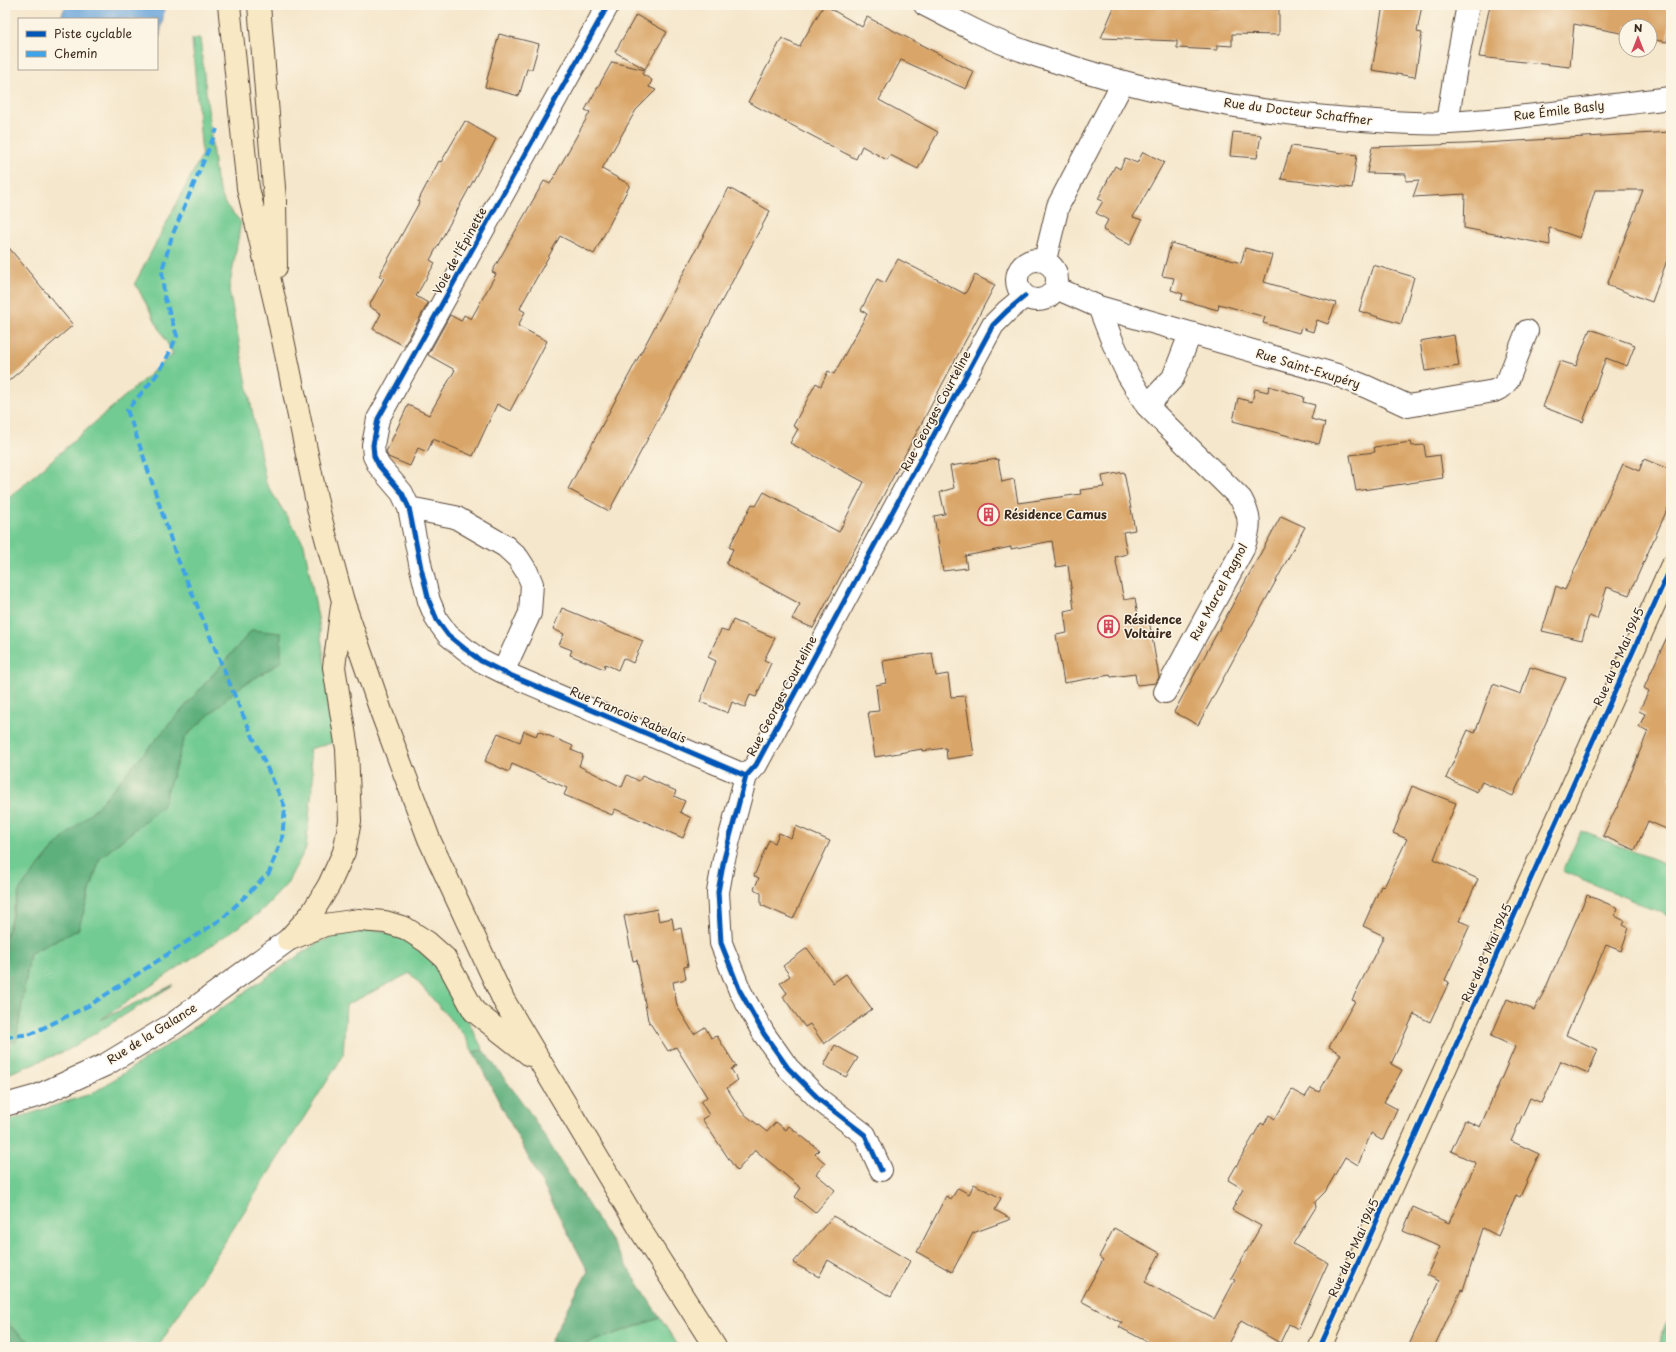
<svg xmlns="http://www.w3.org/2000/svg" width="1676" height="1352" viewBox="0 0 1676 1352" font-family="'Playpen Sans',sans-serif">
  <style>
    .green { fill: #72cb92; stroke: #567a58 }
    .forest { fill: #5daf7c; stroke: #4c6c4d }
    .water { fill: #6ba5db; stroke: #53687c }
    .building { fill: #d9a568 }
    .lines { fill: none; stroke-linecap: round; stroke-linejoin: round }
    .street-casing { stroke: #574638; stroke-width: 24 }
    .secondary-casing { stroke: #574638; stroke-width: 24 }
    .street { stroke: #fff; stroke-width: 22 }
    .secondary { stroke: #f8e8c3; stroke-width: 22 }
    .quiet { stroke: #3fa3ea; stroke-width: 4; stroke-dasharray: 8 4; stroke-linecap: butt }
    .cycleway-casing { stroke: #fcf5e5; stroke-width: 8 }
    .cycleway { stroke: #0057b8; stroke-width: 5 }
    .labels { text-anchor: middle; stroke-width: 3; stroke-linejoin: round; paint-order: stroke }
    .street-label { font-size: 12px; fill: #3b2a1e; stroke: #fcf5e5 }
    .poi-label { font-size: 12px; font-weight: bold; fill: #3b2a1e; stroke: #fcf5e5; text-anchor: start }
  </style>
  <rect width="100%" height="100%" fill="#fcf5e5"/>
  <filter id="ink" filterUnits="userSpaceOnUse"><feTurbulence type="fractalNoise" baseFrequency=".025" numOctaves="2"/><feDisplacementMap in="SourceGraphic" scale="8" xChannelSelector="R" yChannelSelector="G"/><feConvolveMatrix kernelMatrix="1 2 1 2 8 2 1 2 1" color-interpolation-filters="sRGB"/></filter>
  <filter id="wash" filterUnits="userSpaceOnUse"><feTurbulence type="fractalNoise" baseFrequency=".012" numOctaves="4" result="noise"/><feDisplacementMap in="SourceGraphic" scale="16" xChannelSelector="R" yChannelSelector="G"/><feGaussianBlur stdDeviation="0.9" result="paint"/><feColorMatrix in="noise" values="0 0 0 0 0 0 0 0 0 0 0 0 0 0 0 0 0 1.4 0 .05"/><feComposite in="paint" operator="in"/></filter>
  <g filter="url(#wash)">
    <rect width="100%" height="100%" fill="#f5e7cc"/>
    <path class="green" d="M 200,38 L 216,180 L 225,204 L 241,222 L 229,290 L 266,483 L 304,544 L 319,623 L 336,742 L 309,749 L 313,778 L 306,848 L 286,885 L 259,913 L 100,1020 L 173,985 L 68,1050 L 5,1075 L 5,1043 L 16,1042 L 30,953 L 78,930 L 100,858 L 162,807 L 185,737 L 237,689 L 281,662 L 252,630 L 97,807 L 57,844 L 20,889 L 5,939 L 5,501 L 173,354 L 135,283 L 202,155 L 192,39 Z
      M 1581,831 L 1671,866 L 1671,917 L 1563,871 Z
      M 379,930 L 407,940 L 436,965 L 461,1007 L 483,1050 L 473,1052 L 464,1035 L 410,973 L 346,1005 L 343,1056 L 158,1347 L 36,1347 L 5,1322 L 5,1122 L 93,1093 L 187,1032 L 317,943 L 349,931 Z
      M 1671,1314 L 1671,1347 L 1657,1347 Z
      M 660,1318 L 679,1347 L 548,1347 L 551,1340 L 577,1347 Z"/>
    <path class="forest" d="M 252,630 L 281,633 L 281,662 L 237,689 L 185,737 L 162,807 L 100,858 L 78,930 L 30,953 L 16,1042 L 5,1043 L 5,939 L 20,889 L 57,844 L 97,807 Z
      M 483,1050 L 528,1110 L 660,1318 L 577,1347 L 551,1340 L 588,1271 L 473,1052 Z
      M 5,1322 L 36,1347 L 5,1347 Z"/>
    <path class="water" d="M 66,5 L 165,5 L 157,53 L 157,19 L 62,19 L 61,17 Z"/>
    <g id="blocks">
      <path class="building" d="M 824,5 L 862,27 L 867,17 L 974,72 L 966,89 L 901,60 L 879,100 L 938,132 L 918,169 L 890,155 L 887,160 L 862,146 L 856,159 L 748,102 L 782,38 L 799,47 Z
        M 1115,5 L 1178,5 L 1233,8 L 1233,5 L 1279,5 L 1279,35 L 1232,34 L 1232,46 L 1217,45 L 1217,50 L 1177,48 L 1177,41 L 1101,38 Z
        M 1383,5 L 1422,5 L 1417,32 L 1422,33 L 1415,77 L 1372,70 Z
        M 1490,5 L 1671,5 L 1671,16 L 1667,42 L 1650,39 L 1650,26 L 1626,26 L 1626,34 L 1574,24 L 1570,67 L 1479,57 Z
        M 636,15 L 667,32 L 645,69 L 615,52 Z
        M 499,34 L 539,44 L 532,69 L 527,69 L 519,96 L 485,87 Z
        M 612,62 L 645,70 L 642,74 L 652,80 L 649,87 L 656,90 L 636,110 L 602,169 L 630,185 L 594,254 L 560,236 L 522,304 L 520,309 L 525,312 L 518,326 L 547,341 L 510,411 L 497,404 L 473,456 L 433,439 L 427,452 L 418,448 L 410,466 L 388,457 L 386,452 L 408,405 L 429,415 L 455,370 L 428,355 L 450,315 L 461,321 L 464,315 L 471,319 L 496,274 L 492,272 L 544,181 L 550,184 L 590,112 L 585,110 Z
        M 465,121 L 496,139 L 430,260 L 435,263 L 416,296 L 428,303 L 404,346 L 373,329 L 381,314 L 369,306 L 384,278 L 379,276 L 419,203 L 418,201 L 439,161 L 441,162 Z
        M 1233,132 L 1261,135 L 1257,158 L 1230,156 Z
        M 1671,132 L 1671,249 L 1652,302 L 1607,285 L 1643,190 L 1595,190 L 1580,238 L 1549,227 L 1550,245 L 1464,228 L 1465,194 L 1413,197 L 1419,180 L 1406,181 L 1406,174 L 1367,173 L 1372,147 L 1466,144 Z
        M 1291,146 L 1357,155 L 1352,188 L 1281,179 Z
        M 1143,152 L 1164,162 L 1133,217 L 1142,220 L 1130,245 L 1103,230 L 1108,220 L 1096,213 L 1103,201 L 1098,199 L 1115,166 L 1120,169 L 1125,158 L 1137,163 Z
        M 729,188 L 770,211 L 609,511 L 568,489 Z
        M 5,243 L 73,325 L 5,384 Z
        M 1171,243 L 1241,263 L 1245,248 L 1272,255 L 1264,282 L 1336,303 L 1328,324 L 1317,320 L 1313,332 L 1301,328 L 1299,333 L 1263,323 L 1265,317 L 1219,304 L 1218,310 L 1181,300 L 1183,294 L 1171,290 L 1174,278 L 1162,276 Z
        M 898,259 L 965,294 L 975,275 L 995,285 L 813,628 L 792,619 L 800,604 L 726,564 L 733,549 L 729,547 L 752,504 L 756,506 L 764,492 L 839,532 L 864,482 L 790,443 L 798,429 L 793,426 L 816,383 L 821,386 L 828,371 L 834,374 L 867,314 L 861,310 L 877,279 L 885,283 Z
        M 1373,265 L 1414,277 L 1401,324 L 1359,311 Z
        M 1590,329 L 1635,345 L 1627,366 L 1606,358 L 1583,422 L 1543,407 L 1560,361 L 1576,366 Z
        M 1454,335 L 1459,366 L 1425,371 L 1420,341 Z
        M 1269,386 L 1304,397 L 1303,402 L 1315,405 L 1311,419 L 1325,423 L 1319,444 L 1233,421 L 1238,398 L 1252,402 L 1255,389 L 1268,392 Z
        M 1411,442 L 1412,446 L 1424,445 L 1426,457 L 1440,455 L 1443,478 L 1356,491 L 1350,455 L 1375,452 L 1374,447 Z
        M 998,459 L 1002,482 L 1014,479 L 1018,503 L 1081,494 L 1080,490 L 1104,487 L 1102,476 L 1124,472 L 1135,530 L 1123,532 L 1127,554 L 1115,557 L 1124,600 L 1135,598 L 1139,622 L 1149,620 L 1159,677 L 1156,683 L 1137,685 L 1135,674 L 1111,677 L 1110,675 L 1064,683 L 1056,635 L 1067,633 L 1064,611 L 1074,609 L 1068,565 L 1056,567 L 1052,541 L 1011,549 L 1011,547 L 965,556 L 967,568 L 943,571 L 934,516 L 945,514 L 940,492 L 954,488 L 950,466 Z
        M 1644,459 L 1671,470 L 1671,501 L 1629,595 L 1607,587 L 1597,619 L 1589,616 L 1582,640 L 1542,631 L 1556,586 L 1565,590 L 1623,464 L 1639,471 Z
        M 1281,516 L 1305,527 L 1198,725 L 1174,712 Z
        M 562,608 L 643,641 L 633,663 L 623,658 L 618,670 L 605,664 L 604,669 L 570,655 L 572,650 L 559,645 L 564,634 L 553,629 Z
        M 733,620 L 775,638 L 764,660 L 771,663 L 756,697 L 750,695 L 745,707 L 732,702 L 728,713 L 700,702 L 716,661 L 708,657 L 721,630 L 728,632 Z
        M 1671,628 L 1671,831 L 1648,821 L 1635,850 L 1603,836 L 1616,808 L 1617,808 L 1648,731 L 1639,727 L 1645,714 L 1639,711 L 1649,691 L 1644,688 Z
        M 932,653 L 936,676 L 948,674 L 951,697 L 965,696 L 974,755 L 947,759 L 946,748 L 922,751 L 922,749 L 875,757 L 868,712 L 879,711 L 876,685 L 886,683 L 883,661 Z
        M 1530,667 L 1566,678 L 1513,796 L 1482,782 L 1477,792 L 1446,778 L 1468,730 L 1475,733 L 1493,684 L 1521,694 Z
        M 524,731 L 536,736 L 538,731 L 573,746 L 571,750 L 583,755 L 579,766 L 622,787 L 627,775 L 639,781 L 642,776 L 676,791 L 674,796 L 685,801 L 680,812 L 691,818 L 683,838 L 615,809 L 612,815 L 564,795 L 567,788 L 512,764 L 509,772 L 485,761 L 498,733 L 520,742 Z
        M 1412,786 L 1456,803 L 1434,859 L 1478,879 L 1459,921 L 1470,925 L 1445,980 L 1449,982 L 1430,1022 L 1414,1014 L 1391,1064 L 1402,1070 L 1384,1102 L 1397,1109 L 1383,1140 L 1371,1133 L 1358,1165 L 1345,1157 L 1325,1192 L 1315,1202 L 1316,1207 L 1293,1244 L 1328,1263 L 1298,1329 L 1289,1324 L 1280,1343 L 1241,1321 L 1226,1347 L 1157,1347 L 1119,1327 L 1122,1323 L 1081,1301 L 1103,1260 L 1099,1257 L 1114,1228 L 1160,1253 L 1145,1282 L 1214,1319 L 1235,1280 L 1231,1278 L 1261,1226 L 1232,1210 L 1243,1189 L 1228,1180 L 1261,1123 L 1264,1125 L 1269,1115 L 1275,1119 L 1292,1090 L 1305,1097 L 1311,1088 L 1319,1092 L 1341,1054 L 1329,1047 L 1355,1001 L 1352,1000 L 1384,936 L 1363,926 L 1381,886 L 1384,887 L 1407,839 L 1393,833 Z
        M 796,826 L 830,841 L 793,919 L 761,905 L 761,893 L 754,889 L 759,878 L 754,876 L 769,840 L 775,843 L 779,833 L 791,838 Z
        M 1587,895 L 1618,908 L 1615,916 L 1625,921 L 1623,925 L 1629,928 L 1621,951 L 1606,945 L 1566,1035 L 1598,1050 L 1588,1073 L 1561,1061 L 1542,1103 L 1530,1098 L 1511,1141 L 1539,1154 L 1520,1197 L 1516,1195 L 1498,1236 L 1483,1228 L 1463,1291 L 1461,1290 L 1434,1347 L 1408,1347 L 1439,1281 L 1427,1275 L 1440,1247 L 1403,1231 L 1413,1207 L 1449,1223 L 1476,1163 L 1451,1151 L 1465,1120 L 1480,1127 L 1515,1047 L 1491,1036 L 1498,1020 L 1507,999 L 1534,1010 L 1545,990 L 1555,966 L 1556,966 Z
        M 657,909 L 659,921 L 672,918 L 674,930 L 681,928 L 688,966 L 684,967 L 686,979 L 673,982 L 677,1006 L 694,1034 L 705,1027 L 711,1038 L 717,1036 L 736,1066 L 731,1069 L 738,1080 L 727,1088 L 743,1113 L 767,1132 L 776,1122 L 786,1130 L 789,1126 L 819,1150 L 815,1154 L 825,1163 L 816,1174 L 835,1190 L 815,1213 L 795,1197 L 801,1188 L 755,1150 L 737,1171 L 702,1119 L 709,1115 L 701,1102 L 707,1097 L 676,1047 L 668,1051 L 648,1020 L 637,960 L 633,961 L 624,916 Z
        M 807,948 L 833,983 L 846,974 L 872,1009 L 824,1044 L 810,1024 L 805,1027 L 783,997 L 787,993 L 780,983 L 790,976 L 783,966 Z
        M 835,1045 L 858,1058 L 846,1077 L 824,1065 Z
        M 974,1184 L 1001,1198 L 995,1210 L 1011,1219 L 973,1233 L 952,1272 L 917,1252 L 946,1196 L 951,1199 L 958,1188 L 969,1194 Z
        M 833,1216 L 910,1261 L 891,1297 L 828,1260 L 819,1277 L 793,1263 Z"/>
    </g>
  </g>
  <g filter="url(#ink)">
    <use href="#blocks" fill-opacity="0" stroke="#574638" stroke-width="1"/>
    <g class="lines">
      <defs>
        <path id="street" d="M 608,5 L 378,419 L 373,445 L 374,456 L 379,466 L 402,493 L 409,508 L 421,568 L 429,601 L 437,620 L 448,635 L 465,649 L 481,661 L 503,672 L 746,776
          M 925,5 C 943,14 961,24 980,33 C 1013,49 1050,60 1085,71 C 1171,97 1260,113 1349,119 C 1382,121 1416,125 1449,123 C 1523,119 1597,106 1671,98
          M 1447,123 L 1455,73 L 1468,5
          M1017 280a20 20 0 1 1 40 0a20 20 0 1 1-40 0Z
          M 1045,260 L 1058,206 L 1123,82
          M 1056,288 L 1099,307 L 1337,375 L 1367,387 L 1408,406 L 1494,391 L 1502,387 L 1508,380 L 1527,331
          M 1099,307 L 1113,343 L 1128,375 L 1147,406 L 1241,499 C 1252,519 1250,528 1243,549 L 1165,692
          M 1147,406 L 1173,378 L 1190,334
          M 409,508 L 455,517 L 505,546 L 518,558 L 527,572 L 532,584 L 530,613 L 503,672
          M 5,1105 L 37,1096 L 105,1065 L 173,1024 L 288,940
          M 881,1170 L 865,1135 L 821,1101 L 788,1068 L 764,1034 L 740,991 L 721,943 L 718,892 L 724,859 L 746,776 L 756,765 L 993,325 L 1007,311 L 1025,296"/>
        <path id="secondary" d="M 229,5 L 248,188 L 277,311 L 319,512 L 343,601 L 382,714 L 429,839 L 504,1001 L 643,1234 L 715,1347
          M 259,5 L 275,200 L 276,267
          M 293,938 L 325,925 L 359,920 L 385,922 L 405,928 L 427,942 L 445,958 L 474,1011 L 530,1055
          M 288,940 L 312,913 L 329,885 L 344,852 L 350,821 L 347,749 L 334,667 L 342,606
          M 1320,1347 L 1671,567"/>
      </defs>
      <use href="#street" class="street-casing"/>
      <use href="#secondary" class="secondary-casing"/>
      <use href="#street" class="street"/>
      <use href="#secondary" class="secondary"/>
      <path class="quiet" d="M 5,1037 L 31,1034 L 90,1005 L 223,918 L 269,873 L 282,839 L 285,807 L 242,713 L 176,555 L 142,452 L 127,410 L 155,377 L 165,362 L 177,336 L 164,296 L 162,270 L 172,236 L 217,129"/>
      <defs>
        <path id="cycleway" d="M 608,5 L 378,419 L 373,445 L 374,456 L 379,466 L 402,493 L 409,508 L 421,568 L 429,601 L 437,620 L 448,635 L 465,649 L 481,661 L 503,672 L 746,776
          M 881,1170 L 865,1135 L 821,1101 L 788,1068 L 764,1034 L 740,991 L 721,943 L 718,892 L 724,859 L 746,776 L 756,765 L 993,325 L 1007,311 L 1025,296
          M 1320,1347 L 1671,567"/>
      </defs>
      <use href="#cycleway" class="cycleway-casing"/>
      <use href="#cycleway" class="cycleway"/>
    </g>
  </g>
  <defs>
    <symbol id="building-ring" viewBox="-11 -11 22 22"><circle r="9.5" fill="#fcf5e5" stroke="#d1495b" stroke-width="1.5"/><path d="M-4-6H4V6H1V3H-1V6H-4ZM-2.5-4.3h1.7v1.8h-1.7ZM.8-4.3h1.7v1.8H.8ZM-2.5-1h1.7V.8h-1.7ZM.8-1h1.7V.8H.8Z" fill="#d1495b"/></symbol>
  </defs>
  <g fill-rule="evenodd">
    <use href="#building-ring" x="976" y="502" width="25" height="25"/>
    <use href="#building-ring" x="1096" y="614" width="25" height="25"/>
  </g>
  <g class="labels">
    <g class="street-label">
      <text transform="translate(1559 111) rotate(-7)" y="4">Rue Émile Basly</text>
      <text transform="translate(1298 112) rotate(7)" y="4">Rue du Docteur Schaffner</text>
      <text transform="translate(460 251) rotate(-61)" y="4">Voie de l'Épinette</text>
      <text transform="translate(1308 369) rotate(17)" y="4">Rue Saint-Exupéry</text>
      <text transform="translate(936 411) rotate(-62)" y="4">Rue Georges Courteline</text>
      <text transform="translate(1219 592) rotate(-62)" y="4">Rue Marcel Pagnol</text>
      <text transform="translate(1619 657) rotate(-66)" y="4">Rue du 8 Mai 1945</text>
      <text transform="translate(782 696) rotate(-62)" y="4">Rue Georges Courteline</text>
      <text transform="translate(628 715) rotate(23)" y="4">Rue Francois Rabelais</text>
      <text transform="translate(1487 953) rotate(-66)" y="4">Rue du 8 Mai 1945</text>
      <text transform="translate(152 1034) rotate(-32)" y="4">Rue de la Galance</text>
      <text transform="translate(1354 1248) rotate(-66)" y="4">Rue du 8 Mai 1945</text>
    </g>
    <g class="poi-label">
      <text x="1004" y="519">Résidence Camus</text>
      <text x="1124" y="624">Résidence<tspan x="1124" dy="14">Voltaire</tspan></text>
    </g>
  </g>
  <rect width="1676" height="1352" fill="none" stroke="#fcf5e5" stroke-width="20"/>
  <rect x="18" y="18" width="140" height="52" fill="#fcf5e5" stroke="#afa495"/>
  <rect x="26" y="31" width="20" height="6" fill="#0057b8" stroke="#afa495"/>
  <text x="54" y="38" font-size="12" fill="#3b2a1e">Piste cyclable</text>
  <rect x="26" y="51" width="20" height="6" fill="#3fa3ea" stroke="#afa495"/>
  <text x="54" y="58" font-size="12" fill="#3b2a1e">Chemin</text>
  <g transform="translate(1638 38)"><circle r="19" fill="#fcf5e5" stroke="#afa495"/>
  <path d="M0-3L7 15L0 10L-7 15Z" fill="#d1495b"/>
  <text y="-6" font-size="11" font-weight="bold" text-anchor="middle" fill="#3b2a1e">N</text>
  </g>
</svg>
